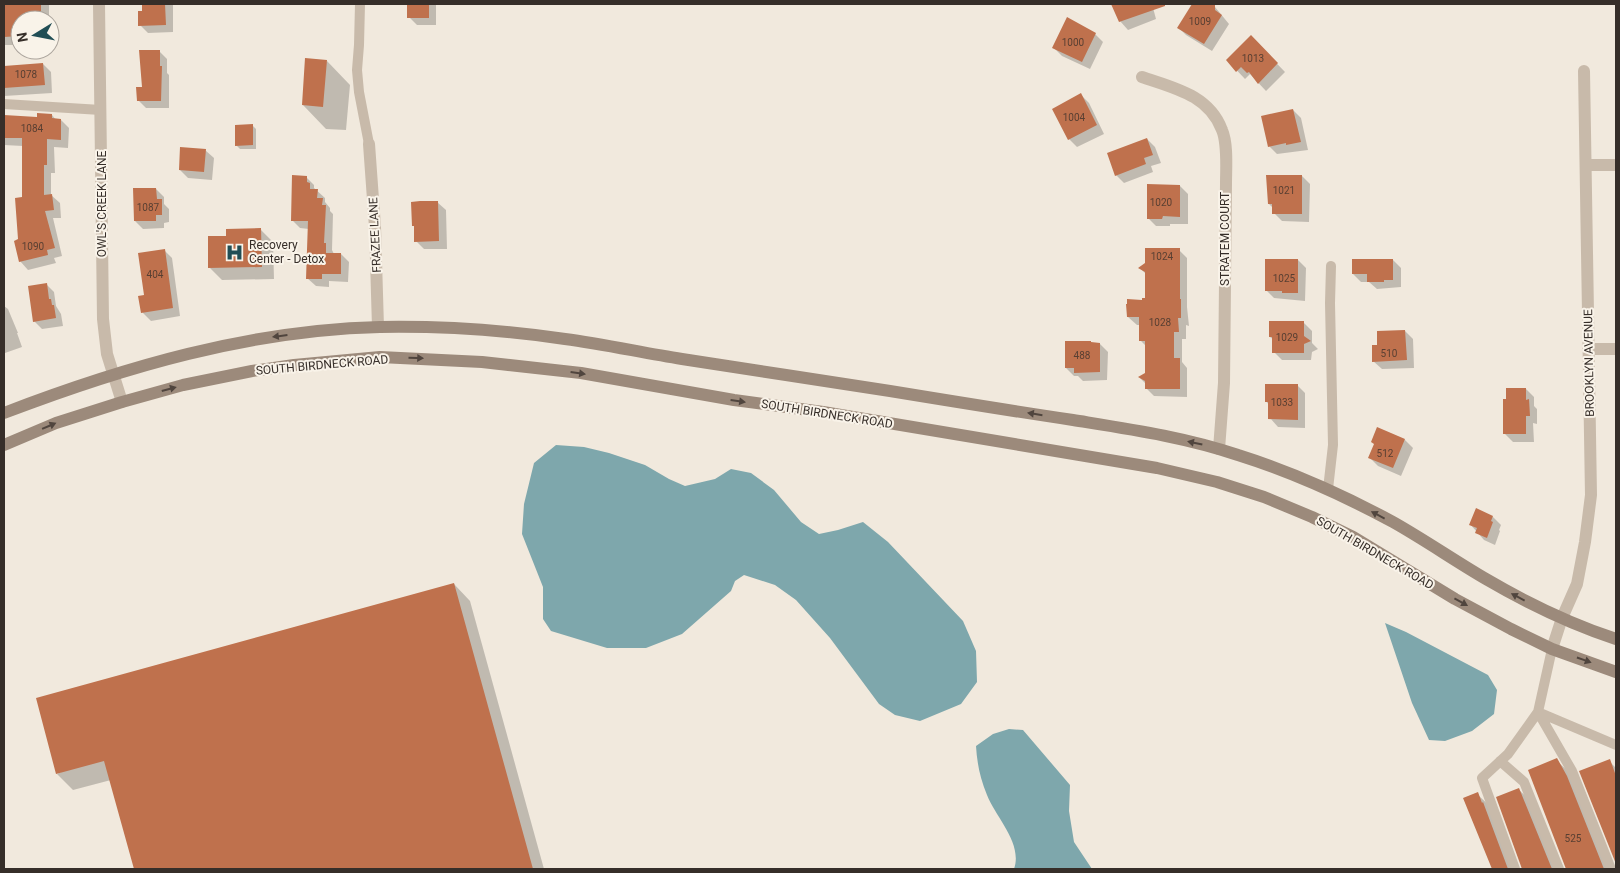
<svg xmlns="http://www.w3.org/2000/svg" width="1620" height="873" viewBox="0 0 1620 873" font-family="Roboto,sans-serif">
  <style>
    .water { fill: #7ea7ac }
    .shadow { fill: #0003 }
    .building { fill: #bf714d }
    .lines { fill: none; stroke-linecap: round; stroke-linejoin: round }
    .service { stroke: #c8baaa; stroke-width: 10 }
    .minor { stroke: #c8baaa; stroke-width: 12 }
    .secondary { stroke: #9c8a7b; stroke-width: 12 }
    .oneway { fill: #50453e }
    .labels { text-anchor: middle; stroke-width: 4; stroke-linejoin: round; paint-order: stroke }
    .number-label { font-size: 10px; fill: #583f32 }
    .street-label { font-size: 12px; fill: #362e29; stroke: #f9f3e9 }
    .poi-label { font-size: 12px; fill: #362e29; stroke: #f9f3e9; text-anchor: start }
  </style>
  <rect width="100%" height="100%" fill="#f1e9dd"/>
  <path class="water" d="M 556,445 L 584,447 L 609,453 L 645,465 L 669,479 L 685,486 L 715,479 L 731,469 L 751,473 L 774,490 L 801,522 L 819,534 L 838,530 L 863,522 L 888,542 L 963,621 L 976,651 L 977,682 L 961,704 L 920,721 L 895,715 L 879,704 L 830,638 L 796,600 L 775,585 L 744,575 L 735,581 L 731,591 L 682,634 L 646,648 L 607,648 L 551,631 L 543,619 L 543,587 L 522,534 L 524,504 L 534,463 Z
    M 1385,623 L 1406,632 L 1488,675 L 1497,690 L 1494,714 L 1472,731 L 1445,741 L 1429,740 L 1412,703 Z
    M 1009,729 L 1023,730 L 1070,785 L 1069,811 L 1074,842 L 1092,869 L 1014,869 C 1023,843 996,818 987,795 C 980,778 977,763 976,746 L 993,734 Z"/>
  <path class="shadow" d="M 4,4 L 49,4 L 49,20 L 20,20 L 20,45 L 4,45 Z
    M 143,4 L 173,4 L 173,32 L 148,33 L 140,25 L 143,12 Z
    M 409,4 L 436,4 L 436,25 L 417,25 L 409,17 Z
    M 1112,4 L 1152,4 L 1156,19 L 1128,30 L 1120,21 Z
    M 1194,4 L 1209,4 L 1215,7 L 1229,24 L 1212,51 L 1186,35 L 1178,27 Z
    M 1095,34 L 1103,42 L 1090,69 L 1062,56 L 1054,48 Z
    M 1251,37 L 1285,72 L 1266,91 L 1250,74 L 1245,79 L 1227,60 Z
    M 159,51 L 167,59 L 167,73 L 169,75 L 169,108 L 146,108 L 138,100 Z
    M 327,61 L 350,85 L 346,130 L 326,129 L 303,105 Z
    M 43,64 L 51,72 L 52,93 L 4,96 L 4,67 Z
    M 1081,95 L 1089,103 L 1104,134 L 1077,147 L 1069,139 Z
    M 1293,110 L 1301,118 L 1308,150 L 1277,154 L 1269,146 Z
    M 52,115 L 56,120 L 61,120 L 69,128 L 68,148 L 54,147 L 55,173 L 51,173 L 51,195 L 60,203 L 61,218 L 53,218 L 62,256 L 54,258 L 56,263 L 28,270 L 20,261 L 20,240 L 23,198 L 23,146 L 4,145 L 4,116 L 38,118 Z
    M 252,125 L 256,129 L 256,149 L 240,149 L 236,145 Z
    M 1147,139 L 1155,147 L 1161,163 L 1151,166 L 1153,172 L 1124,183 L 1116,175 Z
    M 205,150 L 214,158 L 212,180 L 188,178 L 180,170 Z
    M 1302,176 L 1310,184 L 1309,222 L 1282,221 L 1274,213 L 1274,209 L 1269,204 Z
    M 306,177 L 314,185 L 314,188 L 325,198 L 325,202 L 330,208 L 330,211 L 333,214 L 332,250 L 334,254 L 341,254 L 349,262 L 348,282 L 329,281 L 329,287 L 316,286 L 307,278 L 309,229 L 300,228 L 292,220 Z
    M 1180,186 L 1188,194 L 1188,224 L 1170,224 L 1170,226 L 1156,226 L 1148,218 Z
    M 156,189 L 164,197 L 164,204 L 169,209 L 169,222 L 164,223 L 164,228 L 143,229 L 135,221 Z
    M 437,202 L 446,210 L 447,249 L 424,249 L 416,241 L 415,228 L 413,225 Z
    M 261,230 L 273,242 L 274,279 L 222,280 L 210,268 L 227,237 Z
    M 164,250 L 172,258 L 180,316 L 151,321 L 143,313 L 146,296 Z
    M 1179,250 L 1187,258 L 1187,307 L 1189,326 L 1186,325 L 1186,339 L 1182,339 L 1182,362 L 1187,368 L 1187,397 L 1154,396 L 1146,388 L 1146,384 L 1140,378 L 1146,374 L 1146,346 L 1141,341 L 1140,325 L 1137,325 L 1128,317 L 1146,299 L 1146,274 L 1140,268 Z
    M 1298,260 L 1306,268 L 1305,301 L 1274,298 L 1266,290 Z
    M 1393,260 L 1401,268 L 1401,287 L 1377,289 L 1369,282 L 1361,282 L 1353,274 Z
    M 46,284 L 54,292 L 56,306 L 61,314 L 63,326 L 42,329 L 34,321 Z
    M 4,306 L 8,309 L 18,333 L 17,333 L 22,347 L 5,353 Z
    M 1304,323 L 1312,331 L 1312,343 L 1318,349 L 1312,352 L 1311,360 L 1282,360 L 1274,352 L 1274,340 L 1270,337 Z
    M 1405,331 L 1413,339 L 1414,368 L 1382,369 L 1373,361 Z
    M 1100,344 L 1108,352 L 1107,380 L 1083,381 L 1078,376 L 1074,376 L 1066,368 Z
    M 1297,385 L 1305,393 L 1305,428 L 1278,427 L 1270,418 L 1269,405 L 1266,401 Z
    M 1526,389 L 1534,397 L 1534,406 L 1537,409 L 1537,424 L 1533,423 L 1534,442 L 1513,442 L 1505,434 Z
    M 1405,440 L 1413,448 L 1401,476 L 1378,466 L 1370,458 L 1375,445 Z
    M 1493,517 L 1501,525 L 1499,530 L 1500,531 L 1495,545 L 1484,540 L 1470,524 Z
    M 454,584 L 470,601 L 544,869 L 135,869 L 111,780 L 73,790 L 57,774 Z
    M 1556,760 L 1573,776 L 1613,869 L 1567,869 Z
    M 1609,761 L 1616,768 L 1616,860 L 1581,772 Z
    M 1518,789 L 1535,805 L 1561,869 L 1522,869 Z
    M 1477,794 L 1494,810 L 1517,869 L 1493,869 L 1464,799 Z"/>
  <path class="building" d="M 4,4 L 41,4 L 41,20 L 20,20 L 20,36 L 4,37 Z
    M 142,4 L 165,4 L 166,25 L 138,26 L 138,11 L 142,11 Z
    M 407,4 L 429,4 L 429,18 L 407,18 Z
    M 1111,4 L 1165,4 L 1165,6 L 1119,22 Z
    M 1192,4 L 1215,4 L 1215,10 L 1222,15 L 1204,44 L 1177,28 Z
    M 1067,17 L 1096,33 L 1082,62 L 1052,48 Z
    M 1251,35 L 1278,63 L 1258,84 L 1249,72 L 1247,73 L 1241,67 L 1236,72 L 1226,60 Z
    M 139,50 L 160,50 L 160,66 L 162,66 L 161,101 L 137,101 L 136,87 L 142,87 Z
    M 305,58 L 327,60 L 323,107 L 302,105 Z
    M 43,63 L 45,85 L 4,88 L 4,66 Z
    M 1081,93 L 1097,125 L 1068,140 L 1052,109 Z
    M 1293,109 L 1301,142 L 1286,145 L 1286,143 L 1268,147 L 1261,116 Z
    M 37,113 L 52,114 L 52,118 L 61,119 L 61,140 L 47,139 L 47,165 L 44,165 L 44,195 L 52,194 L 54,210 L 45,211 L 55,248 L 47,250 L 48,255 L 19,262 L 14,241 L 18,239 L 15,198 L 22,197 L 22,138 L 4,138 L 4,115 L 37,117 Z
    M 253,124 L 253,145 L 235,146 L 235,125 Z
    M 1147,138 L 1153,155 L 1144,158 L 1146,164 L 1115,176 L 1107,153 Z
    M 180,147 L 206,149 L 204,172 L 179,170 Z
    M 292,175 L 307,176 L 307,182 L 310,183 L 310,189 L 318,189 L 317,198 L 323,198 L 322,205 L 326,205 L 324,243 L 326,243 L 326,253 L 341,253 L 341,274 L 322,274 L 322,279 L 306,279 L 308,221 L 291,221 Z
    M 1266,175 L 1302,175 L 1302,214 L 1272,214 L 1272,204 L 1268,204 Z
    M 1147,184 L 1180,185 L 1180,217 L 1163,216 L 1162,219 L 1147,219 Z
    M 133,188 L 156,188 L 157,199 L 162,199 L 162,215 L 156,215 L 156,221 L 134,221 Z
    M 420,201 L 438,201 L 439,241 L 414,242 L 414,226 L 412,226 L 411,202 Z
    M 261,228 L 262,267 L 208,268 L 208,236 L 226,236 L 226,229 Z
    M 1145,248 L 1180,248 L 1180,299 L 1181,299 L 1181,318 L 1178,318 L 1179,332 L 1174,332 L 1174,358 L 1180,358 L 1180,389 L 1145,389 L 1145,381 L 1138,377 L 1145,373 L 1145,341 L 1139,341 L 1139,317 L 1127,317 L 1126,304 L 1127,304 L 1127,299 L 1142,300 L 1142,298 L 1145,298 L 1145,272 L 1138,268 L 1145,263 Z
    M 165,249 L 173,308 L 141,313 L 138,296 L 144,295 L 138,253 Z
    M 1265,259 L 1298,259 L 1298,293 L 1282,293 L 1282,291 L 1265,291 Z
    M 1352,259 L 1393,259 L 1393,280 L 1384,280 L 1384,282 L 1367,282 L 1367,274 L 1352,274 Z
    M 47,283 L 49,299 L 51,299 L 52,305 L 54,305 L 56,318 L 33,322 L 28,286 Z
    M 1269,321 L 1304,321 L 1304,336 L 1311,341 L 1304,344 L 1304,353 L 1272,353 L 1272,337 L 1269,337 Z
    M 1405,330 L 1407,360 L 1372,362 L 1372,345 L 1377,345 L 1377,331 Z
    M 1065,341 L 1091,341 L 1091,342 L 1100,343 L 1100,372 L 1074,373 L 1074,368 L 1065,368 Z
    M 1265,384 L 1298,384 L 1298,420 L 1268,419 L 1268,402 L 1265,402 Z
    M 1506,388 L 1526,388 L 1526,400 L 1529,399 L 1530,416 L 1526,416 L 1526,434 L 1503,434 L 1503,399 L 1506,399 Z
    M 1377,427 L 1405,439 L 1393,468 L 1368,458 L 1374,444 L 1371,442 Z
    M 1476,508 L 1493,516 L 1491,521 L 1493,522 L 1487,538 L 1475,533 L 1477,528 L 1469,525 Z
    M 454,583 L 533,869 L 134,869 L 104,761 L 56,774 L 36,698 Z
    M 1557,758 L 1567,776 L 1604,869 L 1566,869 L 1528,770 Z
    M 1610,759 L 1616,776 L 1616,864 L 1579,771 Z
    M 1519,788 L 1552,869 L 1522,869 L 1496,797 Z
    M 1478,792 L 1482,803 L 1483,802 L 1508,869 L 1492,869 L 1463,798 Z"/>
  <g class="lines">
    <path class="service" d="M 360,4 L 359,45 L 357,70 L 359,92 L 369,144
      M 4,104 L 101,110
      M 1328,489 L 1333,445 L 1330,303 L 1331,266
      M 1552,649 L 1538,712 L 1616,745
      M 1500,761 L 1524,782 L 1559,869
      M 1515,869 L 1482,778 L 1508,754 L 1538,712 L 1572,771 L 1611,869"/>
    <path class="minor" d="M 99,4 L 103,319 L 107,354 L 122,402
      M 1142,77 C 1174,88 1209,95 1222,130 C 1228,144 1226,168 1226,184 L 1224,383 L 1219,449
      M 369,144 L 375,227 L 378,327
      M 1586,165 L 1616,165
      M 1588,349 L 1616,349
      M 1552,649 L 1562,618 L 1577,584 L 1585,542 L 1591,495 L 1584,71"/>
    <path class="secondary" d="M 4,413 C 124,367 250,330 380,327 C 442,326 504,330 565,339 C 604,344 643,353 682,359 C 751,370 821,380 890,391 C 951,401 1012,411 1073,420 C 1129,429 1185,437 1238,455 C 1292,472 1343,495 1393,522 C 1425,540 1455,561 1486,579 C 1527,603 1571,624 1616,639
      M 4,445 L 56,423 L 122,402 L 183,385 L 252,371 L 294,365 L 380,357 L 482,362 L 581,373 L 734,400 L 823,412 L 1157,468 L 1217,482 L 1264,497 L 1312,517 L 1353,537 L 1455,599 L 1511,629 L 1552,649 L 1616,672"/>
  </g>
  <defs><path id="oneway-solid" d="M-6-.8H1V-3.2L6.5 0L1 3.2V.8H-6Z" transform="scale(1.25)"/></defs>
  <g class="oneway">
    <use href="#oneway-solid" transform="translate(280 336) rotate(173)"/>
    <use href="#oneway-solid" transform="translate(416 358) rotate(2)"/>
    <use href="#oneway-solid" transform="translate(578 373) rotate(8)"/>
    <use href="#oneway-solid" transform="translate(169 389) rotate(-15)"/>
    <use href="#oneway-solid" transform="translate(738 401) rotate(8)"/>
    <use href="#oneway-solid" transform="translate(1035 414) rotate(-171)"/>
    <use href="#oneway-solid" transform="translate(49 426) rotate(-23)"/>
    <use href="#oneway-solid" transform="translate(1195 443) rotate(-168)"/>
    <use href="#oneway-solid" transform="translate(1378 515) rotate(-152)"/>
    <use href="#oneway-solid" transform="translate(1518 597) rotate(-152)"/>
    <use href="#oneway-solid" transform="translate(1461 602) rotate(29)"/>
    <use href="#oneway-solid" transform="translate(1584 660) rotate(19)"/>
  </g>
  <defs>
    <symbol id="hospital-bare" viewBox="-9 -9 18 18"><path d="M-5-5h3v3.5h4V-5h3V5h-3V1.5h-4V5h-3Z" fill="#214e55" stroke="#f9f3e9" stroke-width="2.5" paint-order="stroke"/></symbol>
  </defs>
  <g fill-rule="evenodd">
    <use href="#hospital-bare" x="222" y="240" width="25" height="25"/>
  </g>
  <g class="labels">
    <g class="number-label">
      <text x="1200" y="25">1009</text>
      <text x="1073" y="46">1000</text>
      <text x="1253" y="62">1013</text>
      <text x="26" y="78">1078</text>
      <text x="1074" y="121">1004</text>
      <text x="32" y="132">1084</text>
      <text x="1284" y="194">1021</text>
      <text x="1161" y="206">1020</text>
      <text x="148" y="211">1087</text>
      <text x="33" y="250">1090</text>
      <text x="1162" y="260">1024</text>
      <text x="155" y="278">404</text>
      <text x="1284" y="282">1025</text>
      <text x="1160" y="326">1028</text>
      <text x="1287" y="341">1029</text>
      <text x="1389" y="357">510</text>
      <text x="1082" y="359">488</text>
      <text x="1282" y="406">1033</text>
      <text x="1385" y="457">512</text>
      <text x="1573" y="842">525</text>
    </g>
    <g class="street-label">
      <text transform="translate(102 204) rotate(-90)" y="4">OWL'S CREEK LANE</text>
      <text transform="translate(375 235) rotate(-93)" y="4">FRAZEE LANE</text>
      <text transform="translate(1225 239) rotate(-90)" y="4">STRATEM COURT</text>
      <text transform="translate(1589 363) rotate(-91)" y="4">BROOKLYN AVENUE</text>
      <text transform="translate(322 365) rotate(-5)" y="4">SOUTH BIRDNECK ROAD</text>
      <text transform="translate(827 414) rotate(9)" y="4">SOUTH BIRDNECK ROAD</text>
      <text transform="translate(1375 553) rotate(30)" y="4">SOUTH BIRDNECK ROAD</text>
    </g>
    <g class="poi-label">
      <text x="249" y="249">Recovery<tspan x="249" dy="14">Center - Detox</tspan></text>
    </g>
  </g>
  <rect width="1620" height="873" fill="none" stroke="#362e29" stroke-width="10"/>
  <g transform="translate(35 35) rotate(260)"><circle r="24" fill="#f9f3e9" stroke="#aba49c"/>
  <path d="M0-4L9 19L0 12L-9 19Z" fill="#214e55"/>
  <text y="-8" font-size="14" font-weight="bold" text-anchor="middle" fill="#362e29">N</text>
  </g>
</svg>
